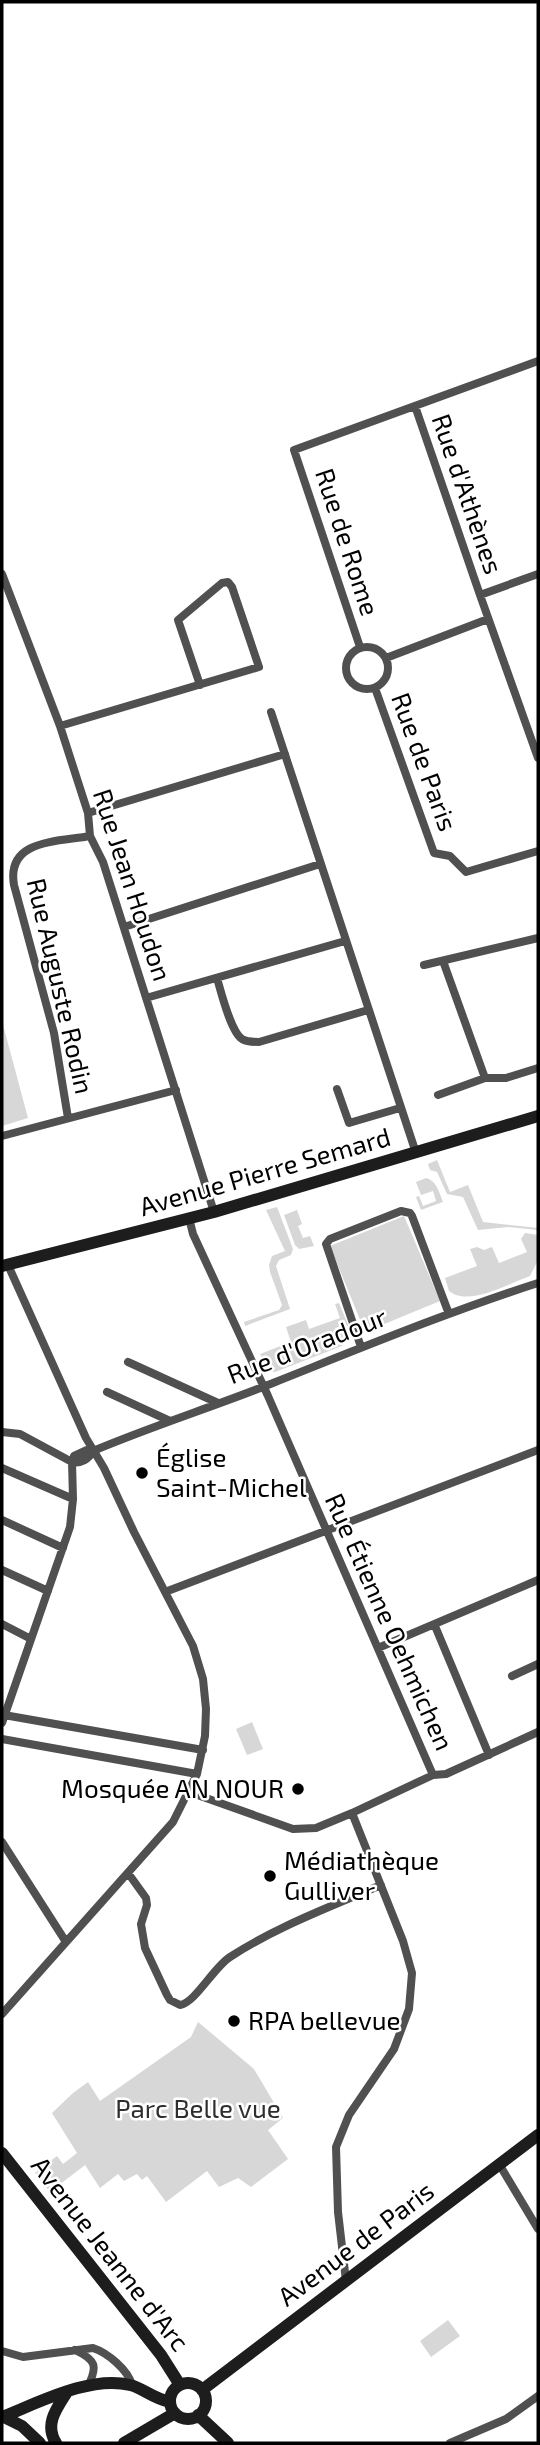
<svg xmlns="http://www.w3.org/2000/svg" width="540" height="2445" viewBox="0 0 540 2445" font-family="'Exo 2',sans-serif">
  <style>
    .green { fill: #d7d7d7 }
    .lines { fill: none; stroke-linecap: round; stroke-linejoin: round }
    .minor { stroke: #505050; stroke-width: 8 }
    .secondary { stroke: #1d1d1d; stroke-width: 12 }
    .poi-dot { fill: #000; stroke: #fff; stroke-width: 2.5 }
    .labels { text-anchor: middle; stroke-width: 5; stroke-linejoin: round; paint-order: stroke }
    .street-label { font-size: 26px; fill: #000; stroke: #fff }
    .poi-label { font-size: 26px; fill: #000; stroke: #fff; text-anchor: start }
    .park-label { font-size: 26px; fill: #2e2e2e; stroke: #fff }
  </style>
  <rect width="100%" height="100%" fill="#fff"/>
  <path class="green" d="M 2,1021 L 28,1118 L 2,1126 Z
    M 437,1160 L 450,1192 L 468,1185 L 483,1222 L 538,1228 L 538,1230 L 508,1227 L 478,1230 L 463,1197 L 447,1194 L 437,1172 L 430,1170 L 428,1164 Z
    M 426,1178 C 436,1180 439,1192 443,1202 L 421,1210 L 416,1197 L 419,1196 L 423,1206 L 436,1201 L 433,1191 L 421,1195 L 416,1182 Z
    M 277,1207 L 293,1249 L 291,1255 L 279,1260 L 276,1266 L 290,1309 L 245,1326 L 244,1322 L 279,1310 L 282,1305 L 270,1272 L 269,1265 L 272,1256 L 285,1251 L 266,1210 Z
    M 297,1210 L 302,1224 L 298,1226 L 303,1238 L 310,1236 L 314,1246 L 299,1249 L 295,1245 L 284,1215 Z
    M 404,1216 L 440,1301 L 365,1332 L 330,1246 Z
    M 525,1233 L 538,1235 L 538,1260 L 530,1276 C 508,1284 468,1307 449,1291 L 445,1278 L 477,1266 L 470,1249 L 477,1247 L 484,1250 L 492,1247 L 499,1263 L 527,1252 L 521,1239 Z
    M 339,1303 L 349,1327 L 348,1336 L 342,1346 L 275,1372 L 268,1371 L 260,1354 L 291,1342 L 286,1327 L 306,1320 L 309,1329 L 340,1318 L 335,1304 Z
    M 252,1722 L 263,1749 L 247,1755 L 236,1729 Z
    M 198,2022 L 254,2069 L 283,2118 L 268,2130 L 288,2159 L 251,2187 L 238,2178 L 219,2187 L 207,2171 L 166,2202 L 147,2176 L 142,2180 L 137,2174 L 124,2181 L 118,2174 L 100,2188 L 85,2165 L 50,2192 L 35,2173 L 57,2156 L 63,2164 L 77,2153 L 52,2113 L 73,2093 L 88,2082 L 100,2101 L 191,2037 Z
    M 448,2320 L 460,2336 L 431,2357 L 420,2341 Z"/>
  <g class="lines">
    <path class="minor" d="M 415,406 L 480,595
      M 2,574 L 60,726 L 88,813 L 90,836 L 103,862 L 214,1212
      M 538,574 L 480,595 L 538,758
      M346 668a21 21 0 1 1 42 0a21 21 0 1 1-42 0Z
      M 360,647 L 294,450 L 538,361
      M 386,658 L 488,619
      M 375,688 L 434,853 L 450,856 L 466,872 L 538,851
      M 271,712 L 416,1153
      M 60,726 L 259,667 L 232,587 L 228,582 L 222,583 L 178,620 L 200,685
      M 88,813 L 285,754
      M 124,927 L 320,864
      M 443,961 L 485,1078
      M 424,965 L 538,938
      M 217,978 C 221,992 231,1032 242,1039 C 247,1042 254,1042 259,1042 L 368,1010
      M 146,998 L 345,941
      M 337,1089 L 349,1123 L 400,1108
      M 438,1095 L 485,1078 L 506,1078 L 538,1068
      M 68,1118 L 54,1033 L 14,885 C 6,839 58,842 90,836
      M 2,1136 L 176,1090
      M 189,1218 L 193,1234 L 268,1396 L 433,1775
      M 361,1347 L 326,1244 L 330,1239 L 401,1211 L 410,1213 L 412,1216 L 449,1314
      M 128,1362 L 218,1403
      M 107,1392 L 170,1421
      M 2,1432 L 20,1434 L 72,1462
      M 72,1462 L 74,1456 L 87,1450 L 93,1451 C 152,1426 213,1407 273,1383 C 361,1348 448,1312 538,1283
      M 72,1462 C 81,1464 89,1459 93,1451
      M 2,1468 L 73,1499
      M 2,1520 L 63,1548
      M 2,1570 L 48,1591
      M 165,1592 L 538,1450
      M 2,1624 L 31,1639
      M 435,1626 L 489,1755
      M 378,1648 L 538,1580
      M 512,1676 L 538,1664
      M 4,1715 L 203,1750
      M 2,1723 L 70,1527 L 73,1499 L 72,1462
      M 2,1739 L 197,1774
      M 189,1792 L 293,1829 L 316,1828 L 352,1813
      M 2,1842 L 66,1942
      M 128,1873 L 146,1898 L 147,1905 L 141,1924 L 145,1948 L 167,1995 L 170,2000 L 180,2005 C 195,2003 214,1967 230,1957 C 276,1927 330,1907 381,1885
      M 2,2014 L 173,1822 L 197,1774 L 205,1736 L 206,1709 L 203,1679 L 193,1646 L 134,1532 L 104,1468 L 86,1438 L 8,1265
      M 499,2164 L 538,2229
      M 346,2281 L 338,2212 L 336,2147 L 349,2115 L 394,2049 L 409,2009 L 412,1973 L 403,1941 L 352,1813 L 433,1775 L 446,1774 L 538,1732
      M 75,2350 C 96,2360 98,2366 88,2386
      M 2,2351 L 23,2357 L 93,2348 C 108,2353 128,2370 132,2385
      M 450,2443 L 506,2419 L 538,2396"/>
    <path class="secondary" d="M 2,1266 L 214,1212 L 538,1116
      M 2,2153 L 161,2355 L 180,2385
      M170 2401a18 18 0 1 1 36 0a18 18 0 1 1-36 0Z
      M 202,2390 L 538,2135
      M 198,2415 L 228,2443
      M 2,2416 L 22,2426 L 40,2443
      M 2,2417 C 38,2403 90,2375 130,2385 C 143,2388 152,2398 170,2402
      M 56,2443 C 44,2424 57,2408 67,2392
      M 124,2443 L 175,2413"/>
  </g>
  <g class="poi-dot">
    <circle cx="142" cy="1473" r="7"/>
    <circle cx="298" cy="1789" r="7"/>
    <circle cx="270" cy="1876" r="7"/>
    <circle cx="234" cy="2021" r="7"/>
  </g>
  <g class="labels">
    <g class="street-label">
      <text transform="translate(467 494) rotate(71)" y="9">Rue d'Athènes</text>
      <text transform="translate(347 542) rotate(72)" y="9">Rue de Rome</text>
      <text transform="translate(424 762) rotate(70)" y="9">Rue de Paris</text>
      <text transform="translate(132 885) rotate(72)" y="9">Rue Jean Houdon</text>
      <text transform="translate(60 986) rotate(77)" y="9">Rue Auguste Rodin</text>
      <text transform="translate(265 1172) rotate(-16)" y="9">Avenue Pierre Semard</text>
      <text transform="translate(307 1346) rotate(-21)" y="9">Rue d'Oradour</text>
      <text transform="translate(389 1622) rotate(66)" y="9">Rue Étienne Oehmichen</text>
      <text transform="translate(356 2244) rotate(-37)" y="9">Avenue de Paris</text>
      <text transform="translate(110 2254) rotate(52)" y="9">Avenue Jeanne d'Arc</text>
    </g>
    <g class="poi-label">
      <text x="156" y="1467">Église<tspan x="156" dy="30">Saint-Michel</tspan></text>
      <text x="284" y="1798" text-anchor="end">Mosquée AN NOUR</text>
      <text x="284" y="1870">Médiathèque<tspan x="284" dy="30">Gulliver</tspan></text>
      <text x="248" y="2030">RPA bellevue</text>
    </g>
    <g class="park-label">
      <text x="198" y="2118">Parc Belle vue</text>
    </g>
  </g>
  <rect width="540" height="2445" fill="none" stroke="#000000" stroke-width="7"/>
</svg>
